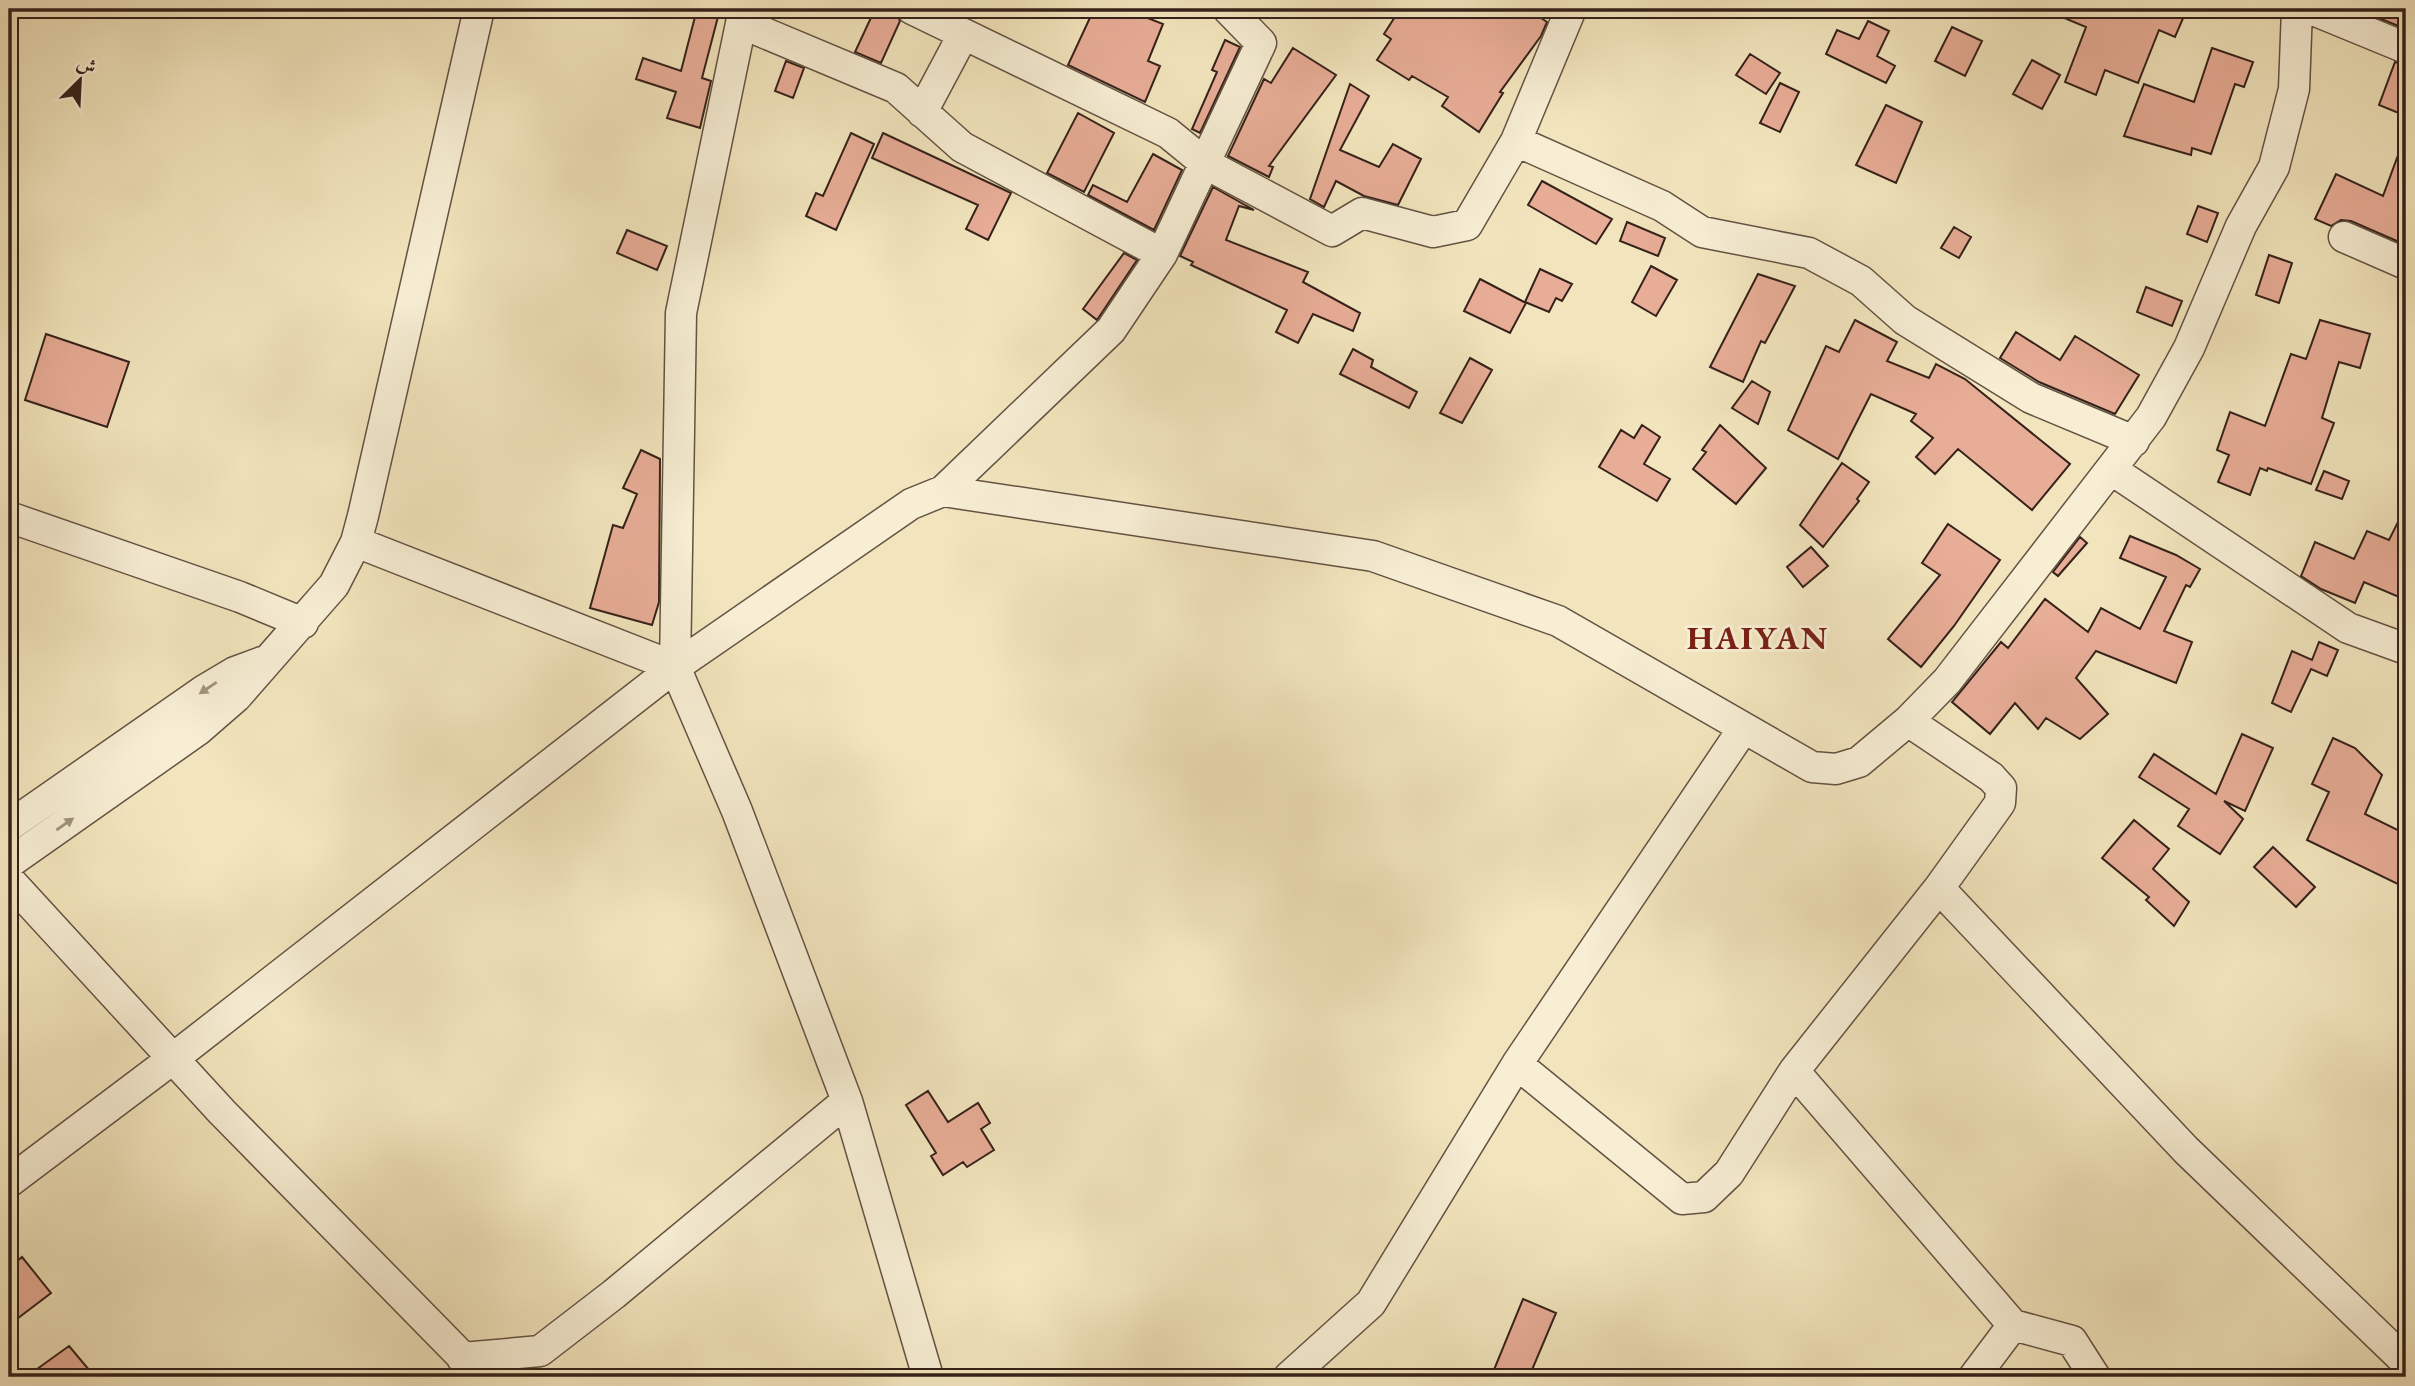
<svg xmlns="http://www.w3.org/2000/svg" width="2415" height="1386" viewBox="0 0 2415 1386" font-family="'EB Garamond',Amiri,serif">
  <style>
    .building { fill: #e8ad97; stroke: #35211a; stroke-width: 2 }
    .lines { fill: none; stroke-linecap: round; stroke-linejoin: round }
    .minor-casing { stroke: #645243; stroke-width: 33 }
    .minor { stroke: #f7eed4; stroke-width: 30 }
    .oneway { fill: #a09280 }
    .labels { text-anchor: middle; stroke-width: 6; stroke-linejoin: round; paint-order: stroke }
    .district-label { font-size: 33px; font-weight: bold; letter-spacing: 2px; fill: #7a1f14; stroke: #f7eed4 }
  </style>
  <rect width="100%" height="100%" fill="#f2e5bd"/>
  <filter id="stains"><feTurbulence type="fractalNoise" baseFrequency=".00286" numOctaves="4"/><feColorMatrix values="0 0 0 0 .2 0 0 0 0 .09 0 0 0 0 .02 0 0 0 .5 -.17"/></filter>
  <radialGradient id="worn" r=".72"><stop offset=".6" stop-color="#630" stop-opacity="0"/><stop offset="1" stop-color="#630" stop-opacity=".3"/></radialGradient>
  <path class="building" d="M 697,9 L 720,9 L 702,78 L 711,81 L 700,128 L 667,118 L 676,92 L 636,79 L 643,58 L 681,71 Z
    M 875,9 L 895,9 L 900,21 L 881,63 L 855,52 Z
    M 1094,9 L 1125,9 L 1163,24 L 1148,61 L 1160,66 L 1145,102 L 1068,65 Z
    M 1400,9 L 1528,9 L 1547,22 L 1541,36 L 1500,92 L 1503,93 L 1479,132 L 1442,106 L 1448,97 L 1412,76 L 1409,80 L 1377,60 L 1391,39 L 1384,34 Z
    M 2043,9 L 2187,9 L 2175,37 L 2159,30 L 2138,83 L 2105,70 L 2096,95 L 2065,82 L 2086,27 Z
    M 2356,9 L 2406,9 L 2406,29 Z
    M 1868,21 L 1889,31 L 1877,56 L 1895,66 L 1886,83 L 1826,54 L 1837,30 L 1859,39 Z
    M 1952,27 L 1982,41 L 1965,76 L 1935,61 Z
    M 1225,40 L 1240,47 L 1200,133 L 1192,129 L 1217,72 L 1212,70 Z
    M 1293,48 L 1336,75 L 1269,166 L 1273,167 L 1269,177 L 1228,156 L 1264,79 L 1271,83 Z
    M 2212,48 L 2253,62 L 2244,87 L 2235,84 L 2211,154 L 2192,148 L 2191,155 L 2124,136 L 2144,84 L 2194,102 Z
    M 1750,54 L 1780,73 L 1766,94 L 1736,75 Z
    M 2032,60 L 2060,75 L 2042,109 L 2013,94 Z
    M 786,61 L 804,68 L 793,98 L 775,91 Z
    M 2395,62 L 2406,65 L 2406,116 L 2379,105 Z
    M 1780,83 L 1799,92 L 1780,132 L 1760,123 Z
    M 1350,84 L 1369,96 L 1340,150 L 1379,167 L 1393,144 L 1421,159 L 1398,205 L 1364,196 L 1336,181 L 1324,207 L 1310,199 Z
    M 1886,105 L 1922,122 L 1896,183 L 1856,165 Z
    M 1078,113 L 1114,133 L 1084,192 L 1047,173 Z
    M 851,133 L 874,144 L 836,230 L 806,216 L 816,193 L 823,196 Z
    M 883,133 L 1011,193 L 988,240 L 966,229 L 978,205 L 872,158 Z
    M 2404,139 L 2406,139 L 2406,245 L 2351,221 L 2341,220 L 2331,226 L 2315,219 L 2336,174 L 2383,196 Z
    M 1153,154 L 1182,170 L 1154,230 L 1088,195 L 1093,185 L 1127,202 Z
    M 1542,181 L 1612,219 L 1596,244 L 1528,205 Z
    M 1213,187 L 1254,210 L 1239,206 L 1226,240 L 1308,272 L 1303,282 L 1360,313 L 1353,331 L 1313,314 L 1298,343 L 1276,332 L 1287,310 L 1191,265 L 1193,262 L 1180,256 Z
    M 2198,206 L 2218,213 L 2207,242 L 2187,234 Z
    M 1627,222 L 1665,238 L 1658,256 L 1620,241 Z
    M 1954,227 L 1971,237 L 1959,258 L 1941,248 Z
    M 627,230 L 667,246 L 657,270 L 617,253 Z
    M 1124,253 L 1137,260 L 1097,320 L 1083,309 Z
    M 2269,255 L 2292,263 L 2279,303 L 2256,295 Z
    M 1651,266 L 1677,280 L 1656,316 L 1632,302 Z
    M 1540,269 L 1572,284 L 1562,301 L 1556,298 L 1549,312 L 1525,302 Z
    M 1758,274 L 1795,286 L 1765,343 L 1761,341 L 1743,382 L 1710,367 Z
    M 1480,279 L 1526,303 L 1510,333 L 1464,311 Z
    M 2146,287 L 2182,301 L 2172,326 L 2137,312 Z
    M 1855,320 L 1897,342 L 1887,361 L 1929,378 L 1936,364 L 1965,379 L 2070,464 L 2032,510 L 1958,449 L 1935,474 L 1916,457 L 1933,438 L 1911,421 L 1916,414 L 1871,394 L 1838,459 L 1788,430 L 1826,346 L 1839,352 Z
    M 2320,320 L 2370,334 L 2360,368 L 2339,362 L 2322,418 L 2334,423 L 2311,484 L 2268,468 L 2267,471 L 2260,468 L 2250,495 L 2218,482 L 2229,455 L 2217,450 L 2230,412 L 2265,426 L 2291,354 L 2306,359 Z
    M 2016,332 L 2060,360 L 2075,336 L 2139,375 L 2115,414 L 2039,382 L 2000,358 Z
    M 46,334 L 129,362 L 107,427 L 25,400 Z
    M 1353,349 L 1373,360 L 1371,367 L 1417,392 L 1409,408 L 1340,374 Z
    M 1470,358 L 1492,370 L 1462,423 L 1440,413 Z
    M 1752,381 L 1770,392 L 1758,424 L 1732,408 Z
    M 1642,425 L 1660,437 L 1644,464 L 1670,479 L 1657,501 L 1599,467 L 1621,430 L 1634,438 Z
    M 1720,425 L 1766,468 L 1736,504 L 1693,469 L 1706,452 L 1702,450 Z
    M 641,450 L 660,459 L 659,602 L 652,625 L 590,608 L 613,525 L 623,528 L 637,494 L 623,488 Z
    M 1842,463 L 1869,482 L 1857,499 L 1859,501 L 1823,547 L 1800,525 Z
    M 2324,471 L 2349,481 L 2342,499 L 2316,490 Z
    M 2406,506 L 2406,600 L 2364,582 L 2355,603 L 2321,589 L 2301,576 L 2315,542 L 2354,559 L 2367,531 L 2389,540 Z
    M 1948,524 L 2000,560 L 1954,626 L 1921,667 L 1888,639 L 1940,575 L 1922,563 Z
    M 2130,536 L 2176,555 L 2200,569 L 2190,587 L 2186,585 L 2164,631 L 2192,642 L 2176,683 L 2096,651 L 2076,678 L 2108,714 L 2080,739 L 2046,718 L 2038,729 L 2015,703 L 1990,734 L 1952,702 L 2001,642 L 2008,648 L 2045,599 L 2088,632 L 2101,608 L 2140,629 L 2166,577 L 2120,558 Z
    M 2080,537 L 2087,543 L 2058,576 L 2053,572 Z
    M 1811,547 L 1828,566 L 1803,587 L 1787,567 Z
    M 2319,642 L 2338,650 L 2327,676 L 2311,669 L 2291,712 L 2272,703 L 2292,651 L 2312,660 Z
    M 2242,734 L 2273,748 L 2245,811 L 2224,801 L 2243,819 L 2220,854 L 2178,826 L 2189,809 L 2139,777 L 2154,754 L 2216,794 Z
    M 2333,738 L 2355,748 L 2382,775 L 2365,814 L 2406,834 L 2406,888 L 2307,840 L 2329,792 L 2312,784 Z
    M 2134,820 L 2169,849 L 2153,869 L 2189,902 L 2174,926 L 2146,900 L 2149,897 L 2102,858 Z
    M 2273,847 L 2315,887 L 2296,907 L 2254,867 Z
    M 928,1091 L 948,1122 L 978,1103 L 990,1123 L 981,1129 L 994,1150 L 967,1167 L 963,1162 L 943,1175 L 931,1156 L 936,1153 L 906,1105 Z
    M 22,1257 L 51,1293 L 9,1325 L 9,1268 Z
    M 1523,1299 L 1556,1313 L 1529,1377 L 1491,1377 Z
    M 69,1346 L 95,1377 L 26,1377 Z"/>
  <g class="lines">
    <defs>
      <path id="minor" d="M 744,9 L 681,313 L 675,667 L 737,811 L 847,1101 L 928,1377
        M 912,9 L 1168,133 L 1206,164 L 1332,231 L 1362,213 L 1433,232 L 1467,225 L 1516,141 L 1571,9
        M 2311,9 L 2406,48
        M 741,23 L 896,88 L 962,147 L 1162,254
        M 922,112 L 963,35
        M 1516,141 L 1662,206 L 1702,232 L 1809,253 L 1861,281 L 1905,320 L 2031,398 L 2134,441
        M 2344,237 L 2406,264
        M 2112,470 L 2348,628 L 2406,649
        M 943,491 L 1111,330 L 1162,254 L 1261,43 L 1228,9
        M 9,517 L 240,597 L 303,623
        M 356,542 L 675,667
        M 9,826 L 203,691 L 235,672 L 262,662
        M 9,863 L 198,730 L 236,697 L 334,585 L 356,542 L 363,516 L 479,9
        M 9,880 L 222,1112 L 482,1377
        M 1939,888 L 2186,1150 L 2406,1362
        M 1517,1064 L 1682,1199 L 1704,1197 L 1729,1173 L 1794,1071 L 1939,888 L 2000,803 L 2001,788 L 1991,777 L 1908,721
        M 1794,1071 L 2013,1325 L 2072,1341 L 2095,1377
        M 9,1182 L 175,1057 L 675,667 L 911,504 L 943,491 L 1373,556 L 1558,621 L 1812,767 L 1836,769 L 1859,762 L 1908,721 L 1947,681 L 2151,417 L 2189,348 L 2241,226 L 2274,167 L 2294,89 L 2297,9
        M 462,1358 L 540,1351 L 614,1294 L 847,1101
        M 1289,1377 L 1371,1303 L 1517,1064 L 1743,729
        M 1974,1377 L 2013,1325"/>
    </defs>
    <use href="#minor" class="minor-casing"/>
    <use href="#minor" class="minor"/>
  </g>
  <defs><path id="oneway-solid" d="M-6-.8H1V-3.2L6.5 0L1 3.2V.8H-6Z" transform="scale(1.75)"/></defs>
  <g class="oneway">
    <use href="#oneway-solid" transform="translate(208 688) rotate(146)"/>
    <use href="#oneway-solid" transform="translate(65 824) rotate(-35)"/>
  </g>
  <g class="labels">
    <g class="district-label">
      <text x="1758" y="649">HAIYAN</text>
    </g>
  </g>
  <rect width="2415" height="1386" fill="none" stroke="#f2e5bd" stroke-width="35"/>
  <rect x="10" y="10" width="2394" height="1365" fill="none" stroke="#35211a" stroke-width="3.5"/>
  <rect x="18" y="18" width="2380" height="1351" fill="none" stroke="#35211a" stroke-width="2"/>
  <g transform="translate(80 80) rotate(24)" stroke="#f7eed4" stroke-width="5" paint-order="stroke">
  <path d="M0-5L12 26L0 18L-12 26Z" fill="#35211a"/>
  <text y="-10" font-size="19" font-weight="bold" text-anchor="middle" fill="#35211a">ش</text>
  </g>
  <rect width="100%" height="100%" filter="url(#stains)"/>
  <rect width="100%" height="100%" fill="url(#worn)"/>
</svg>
